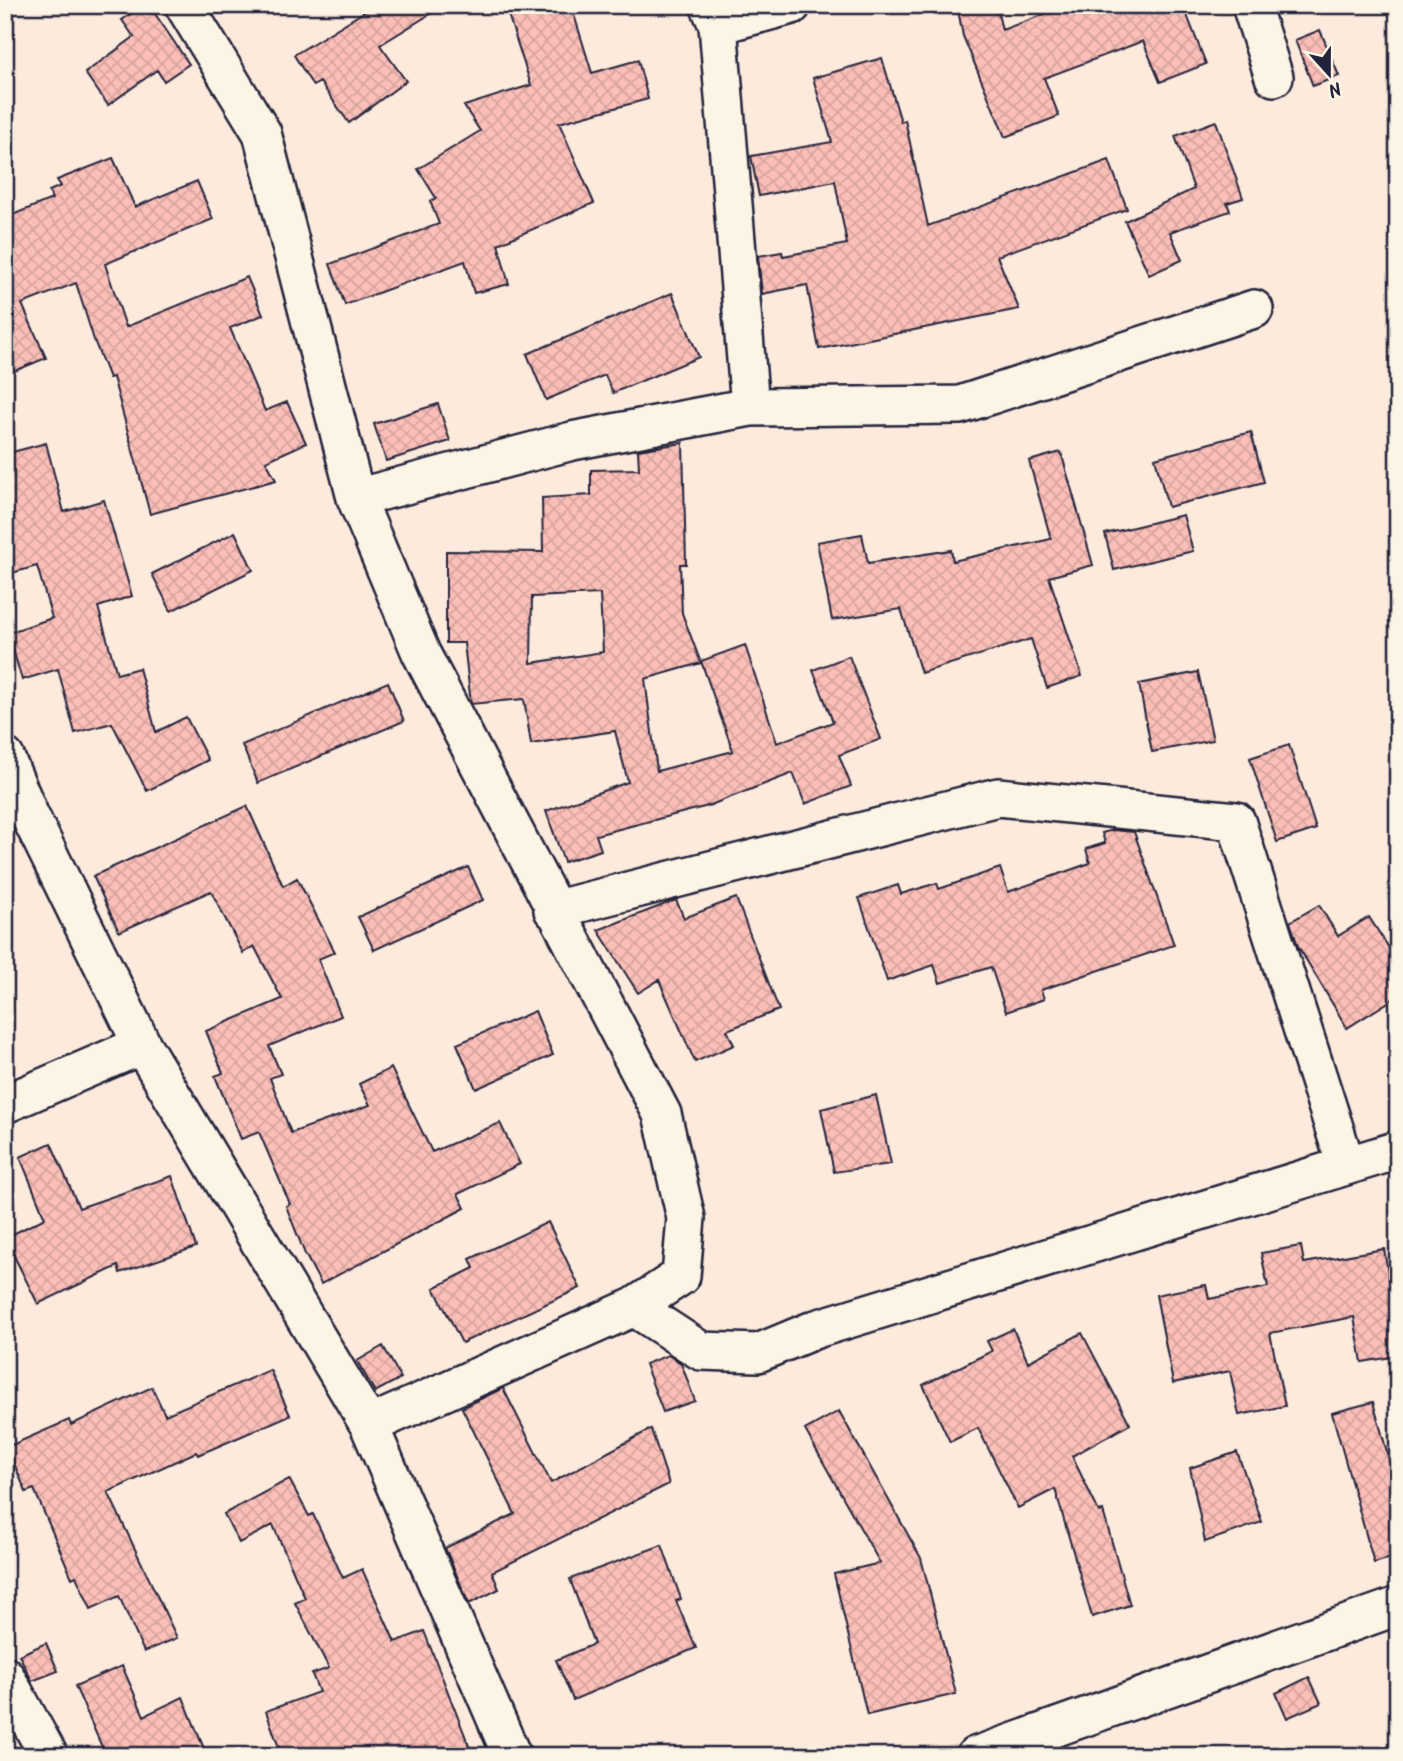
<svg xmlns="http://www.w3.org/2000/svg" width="1403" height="1761" viewBox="0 0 1403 1761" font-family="Kalam,sans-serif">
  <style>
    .building { fill: url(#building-cross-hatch); stroke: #22223b; stroke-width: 2; fill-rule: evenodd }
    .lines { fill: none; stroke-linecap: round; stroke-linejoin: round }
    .street-casing { stroke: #22223b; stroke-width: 42 }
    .street { stroke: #fcf5e5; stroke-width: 37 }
  </style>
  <defs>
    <pattern id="building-cross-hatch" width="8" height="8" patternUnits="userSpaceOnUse" patternTransform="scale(1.75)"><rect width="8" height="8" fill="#fbbfb8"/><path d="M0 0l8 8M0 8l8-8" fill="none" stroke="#d7a49f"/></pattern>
  </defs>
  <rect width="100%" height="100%" fill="#fceadc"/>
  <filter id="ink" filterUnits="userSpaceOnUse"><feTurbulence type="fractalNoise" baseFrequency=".0143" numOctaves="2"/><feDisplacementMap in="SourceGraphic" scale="14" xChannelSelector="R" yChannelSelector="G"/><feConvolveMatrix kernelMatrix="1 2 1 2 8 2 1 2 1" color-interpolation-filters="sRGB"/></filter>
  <g filter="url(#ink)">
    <path class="building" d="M 144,5 L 149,5 L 189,64 L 164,81 L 157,70 L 108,105 L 85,73 L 134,37 L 122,20 Z
      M 375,5 L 445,5 L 380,45 L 406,81 L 349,123 L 320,82 L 313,86 L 294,55 Z
      M 505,5 L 571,5 L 592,73 L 638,60 L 648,99 L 559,123 L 594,203 L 498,244 L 509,284 L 474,293 L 465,261 L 345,305 L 330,264 L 439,224 L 430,201 L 436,198 L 418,169 L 480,131 L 464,106 L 531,85 Z
      M 974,5 L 996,5 L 1002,30 L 1069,5 L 1183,5 L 1206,64 L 1160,82 L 1143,41 L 1044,78 L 1059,116 L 1005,137 L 963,36 L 958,10 Z
      M 1320,30 L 1339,76 L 1313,86 L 1295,40 Z
      M 882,58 L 901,122 L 905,120 L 928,226 L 1109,160 L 1127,209 L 997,256 L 1019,309 L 819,349 L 807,285 L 762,294 L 758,256 L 782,252 L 783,256 L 847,244 L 835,181 L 759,196 L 751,156 L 832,142 L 813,78 Z
      M 1216,121 L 1243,198 L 1227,203 L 1230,211 L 1170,232 L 1182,260 L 1149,275 L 1125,221 L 1194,189 L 1175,136 Z
      M 113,158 L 135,207 L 197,181 L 213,219 L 105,264 L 126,327 L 247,277 L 263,315 L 230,328 L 265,411 L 287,402 L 306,443 L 266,461 L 276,480 L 150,514 L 113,377 L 109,378 L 94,340 L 76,283 L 22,304 L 46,358 L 5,375 L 5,218 L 52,199 L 49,191 L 61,186 L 57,180 Z
      M 672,293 L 699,357 L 613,393 L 605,375 L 546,400 L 527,354 Z
      M 438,404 L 450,441 L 386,461 L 374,424 Z
      M 1251,432 L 1264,482 L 1168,507 L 1155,458 Z
      M 46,443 L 64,512 L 104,500 L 132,596 L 98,607 L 117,674 L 139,668 L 156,732 L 186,717 L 208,760 L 147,791 L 112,723 L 75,733 L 58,669 L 22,680 L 8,633 L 52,618 L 37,566 L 5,575 L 5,454 Z
      M 683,443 L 686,564 L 680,564 L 682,613 L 701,663 L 645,679 L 657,771 L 733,751 L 701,661 L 745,645 L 777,743 L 833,722 L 813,670 L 849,656 L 881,739 L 839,755 L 851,786 L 805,804 L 793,773 L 708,806 L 596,835 L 601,850 L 564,862 L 546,811 L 628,782 L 615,731 L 531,744 L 524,699 L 471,704 L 464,643 L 446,643 L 446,551 L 543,552 L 542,498 L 591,495 L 591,470 L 639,469 L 638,450 ZM 600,594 L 603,652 L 531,663 L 532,597 Z
      M 1061,452 L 1093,565 L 1049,577 L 1082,676 L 1047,688 L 1031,639 L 921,673 L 901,609 L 832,620 L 817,542 L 862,534 L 868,563 L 951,550 L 953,561 L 1051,539 L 1029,461 Z
      M 1183,515 L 1193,551 L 1114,570 L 1105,534 Z
      M 235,532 L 253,570 L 171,611 L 152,574 Z
      M 1198,672 L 1213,740 L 1152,752 L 1139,684 Z
      M 388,682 L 404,721 L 258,783 L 242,745 Z
      M 1289,745 L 1316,829 L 1277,842 L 1250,758 Z
      M 247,806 L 283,886 L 297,878 L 335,952 L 318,959 L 341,1016 L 269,1046 L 281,1074 L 270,1078 L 291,1133 L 370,1105 L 359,1084 L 391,1068 L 432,1152 L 500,1123 L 520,1164 L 458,1194 L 465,1208 L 321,1284 L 305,1254 L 286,1206 L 290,1204 L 259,1132 L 241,1139 L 215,1076 L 223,1073 L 206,1031 L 282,999 L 254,946 L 243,953 L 211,891 L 119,932 L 93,876 Z
      M 1113,830 L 1134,832 L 1174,945 L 1041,990 L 1044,999 L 1006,1012 L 991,967 L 940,983 L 934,965 L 887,981 L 859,898 L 898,885 L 901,894 L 937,883 L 939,889 L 1000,868 L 1008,892 L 1090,863 L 1086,849 L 1105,843 L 1102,833 Z
      M 468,867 L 483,900 L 374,950 L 358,917 Z
      M 736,898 L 779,1010 L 727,1030 L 734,1045 L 695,1062 L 659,980 L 638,993 L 598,930 L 676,900 L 684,918 Z
      M 1319,905 L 1338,936 L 1369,917 L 1398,962 L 1398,996 L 1347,1028 L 1298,946 L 1290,922 Z
      M 535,1011 L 553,1055 L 476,1089 L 457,1044 Z
      M 876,1095 L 891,1164 L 834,1172 L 821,1109 Z
      M 51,1143 L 79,1208 L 172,1176 L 196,1247 L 120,1273 L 118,1266 L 38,1304 L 5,1238 L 45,1218 L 20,1157 Z
      M 548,1222 L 580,1288 L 462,1343 L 434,1288 L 474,1268 L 470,1259 Z
      M 1301,1246 L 1304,1263 L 1384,1249 L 1398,1331 L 1398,1356 L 1362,1362 L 1354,1317 L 1270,1333 L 1285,1406 L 1239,1415 L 1230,1371 L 1173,1383 L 1156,1295 L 1206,1285 L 1209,1299 L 1268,1287 L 1261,1253 Z
      M 1013,1329 L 1028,1362 L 1082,1333 L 1130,1424 L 1072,1456 L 1099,1512 L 1103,1511 L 1130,1605 L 1092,1617 L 1055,1489 L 1018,1508 L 978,1428 L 950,1442 L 923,1385 L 992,1351 L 987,1341 Z
      M 383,1346 L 401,1378 L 375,1392 L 357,1361 Z
      M 668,1355 L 681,1363 L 695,1401 L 663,1412 L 645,1364 Z
      M 270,1370 L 290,1415 L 198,1455 L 196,1452 L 108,1492 L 177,1638 L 144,1652 L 119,1596 L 91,1609 L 76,1576 L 72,1578 L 34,1489 L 26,1492 L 7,1447 L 69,1420 L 71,1425 L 152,1387 L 165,1415 Z
      M 503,1388 L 551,1483 L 651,1429 L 669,1484 L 492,1572 L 499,1589 L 469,1604 L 445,1548 L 515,1514 L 462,1408 Z
      M 1373,1402 L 1398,1491 L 1398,1556 L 1374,1563 L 1332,1413 Z
      M 839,1411 L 921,1558 L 956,1694 L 867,1715 L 834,1574 L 880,1563 L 805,1430 Z
      M 1237,1452 L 1262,1522 L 1205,1542 L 1190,1468 Z
      M 289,1479 L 309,1516 L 313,1514 L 343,1578 L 362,1569 L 395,1642 L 424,1631 L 473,1756 L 282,1756 L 266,1711 L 319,1692 L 312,1674 L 329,1668 L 295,1603 L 305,1598 L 273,1525 L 239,1543 L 224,1514 Z
      M 662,1545 L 681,1599 L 676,1601 L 696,1648 L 573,1700 L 556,1660 L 594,1644 L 570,1579 Z
      M 46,1643 L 58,1671 L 32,1681 L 19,1655 Z
      M 122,1666 L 144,1716 L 183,1697 L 207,1756 L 106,1756 L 75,1686 Z
      M 1309,1677 L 1321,1703 L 1287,1718 L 1276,1693 Z"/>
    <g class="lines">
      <defs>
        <path id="street" d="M 184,5 L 262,133 L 356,498 L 421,653 L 662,1114 L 686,1218 L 681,1276 L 634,1307 L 369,1425
          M 709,5 L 718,25 L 750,407
          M 1251,5 L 1274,77
          M 718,25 L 792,5
          M 356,498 L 572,441 L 750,407 L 960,405 L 1254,309
          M 5,757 L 29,814 L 142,1045
          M 553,910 L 998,797 L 1236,821 L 1346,1165
          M 5,1104 L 142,1045 L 369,1425 L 512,1756
          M 634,1307 L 701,1351 L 758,1353 L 816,1329 L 1398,1150
          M 5,1676 L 49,1756
          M 975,1756 L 1398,1606"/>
      </defs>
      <use href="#street" class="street-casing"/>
      <use href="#street" class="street"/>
    </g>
  </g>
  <rect width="1403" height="1761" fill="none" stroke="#fcf5e5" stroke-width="28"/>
  <rect x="14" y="14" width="1375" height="1733" fill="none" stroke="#22223b" stroke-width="2.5" filter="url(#ink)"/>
  <g transform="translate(1329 74) rotate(159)" stroke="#fcf5e5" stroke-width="5" paint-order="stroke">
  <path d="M0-5L12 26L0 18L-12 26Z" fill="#22223b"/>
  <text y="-10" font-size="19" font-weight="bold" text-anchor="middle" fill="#22223b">N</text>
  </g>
</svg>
